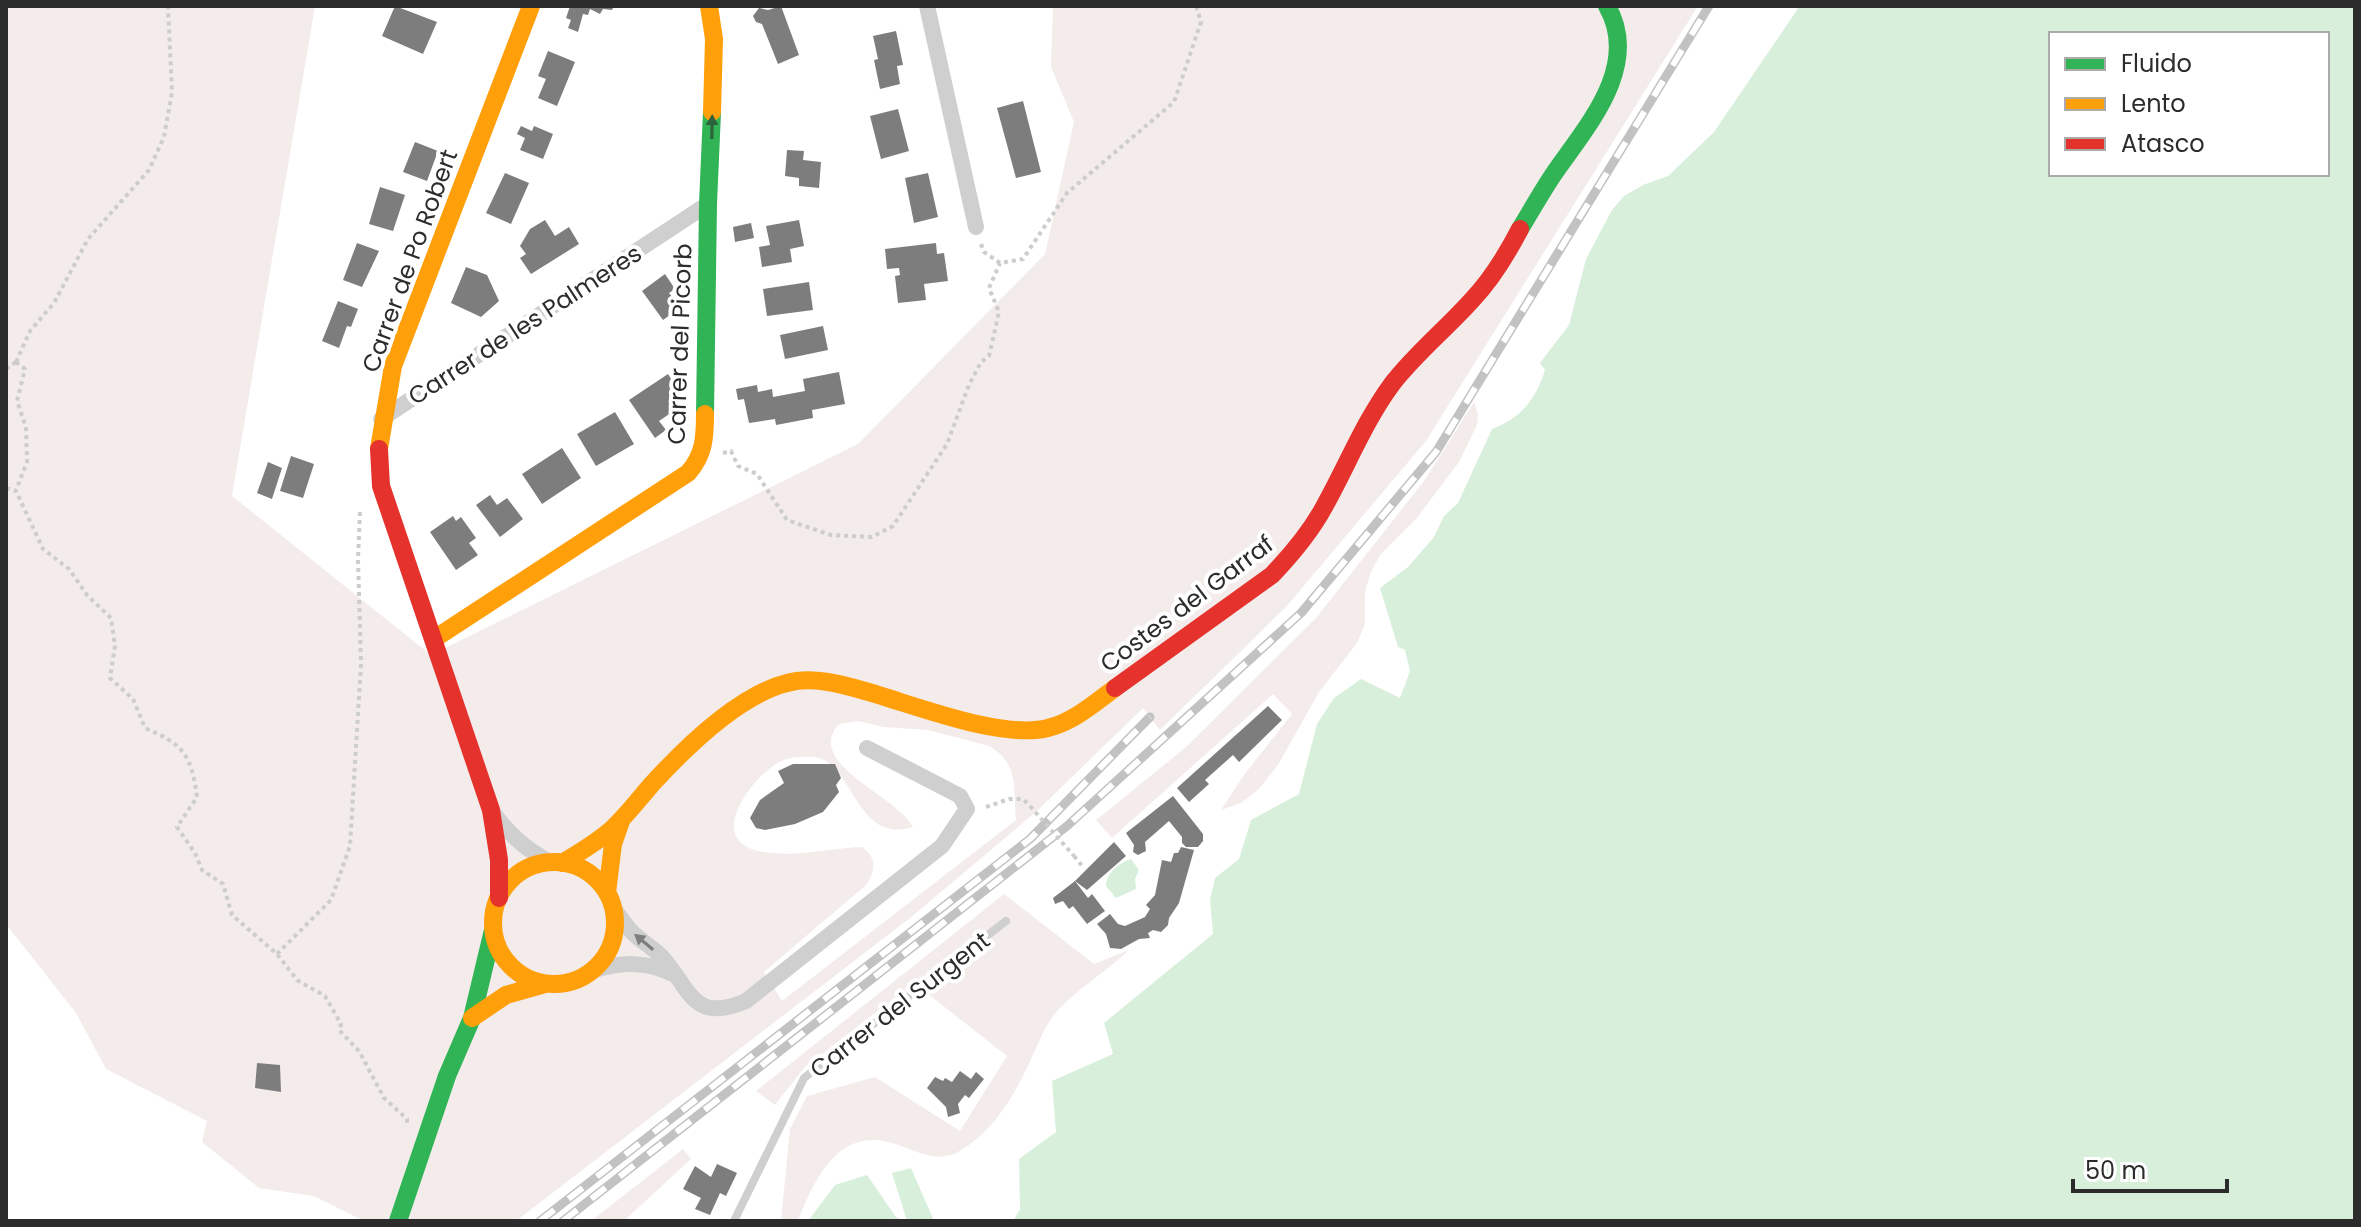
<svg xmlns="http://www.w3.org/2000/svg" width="2361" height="1227" viewBox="0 0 2361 1227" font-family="Poppins,sans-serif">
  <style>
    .green { fill: #f3eceb; fill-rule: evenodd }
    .water { fill: #d8f0db; fill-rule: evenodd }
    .building { fill: #7d7d7d }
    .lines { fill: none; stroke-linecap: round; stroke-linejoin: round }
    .path { stroke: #cdcdcd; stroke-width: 4; stroke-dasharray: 4 4; stroke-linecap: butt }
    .lane { stroke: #cfcfcf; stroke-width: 8 }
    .street { stroke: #cfcfcf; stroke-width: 16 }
    .fast { stroke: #30b455; stroke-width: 18 }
    .slow { stroke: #ff9f0a; stroke-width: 18 }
    .jam { stroke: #e5322d; stroke-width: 18 }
    .rail-casing { stroke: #c2c2c2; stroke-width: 9 }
    .rail { stroke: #fff; stroke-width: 6; stroke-dasharray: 18; stroke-linecap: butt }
    .path-bridge { stroke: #cdcdcd; stroke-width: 4; stroke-dasharray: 4 4; stroke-linecap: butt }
    .oneway { fill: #2e623c }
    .oneway2 { fill: #7e7e7e }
    .labels { text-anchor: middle; stroke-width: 8; stroke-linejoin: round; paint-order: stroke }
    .street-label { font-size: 24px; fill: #2c2c2c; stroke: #fff }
  </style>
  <rect width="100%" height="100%" fill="#fff"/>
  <path class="green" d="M 6,6 L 315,6 L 232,496 L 431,655 L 858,444 L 1045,254 L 1074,122 L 1051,67 L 1053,6 L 1698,6 L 1426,441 L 1286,607 L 1160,730 L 1143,708 L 1036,812 L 910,918 L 516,1221 L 364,1221 L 314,1196 L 259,1188 L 202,1142 L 207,1121 L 106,1069 L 76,1013 L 6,924 ZM 858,721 L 883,727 L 928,730 L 989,746 C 1020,764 1013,788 1016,820 L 782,1001 L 764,972 L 866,885 C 876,871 877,857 862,847 C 832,848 801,856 771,853 C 713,848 734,804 761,776 C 773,765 782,758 798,757 C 806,756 815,756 822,759 C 854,772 859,844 913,827 C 898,796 803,764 839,724 Z
    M 1474,402 L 1478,415 L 1477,425 L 1459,462 L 1416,519 L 1380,555 L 1370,574 L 1365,593 L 1365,624 L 1357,643 L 1319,692 L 1278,765 L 1259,789 L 1241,803 L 1221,810 L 1244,775 L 1292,714 L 1273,694 L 1112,838 L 1096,820 L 1185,748 L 1316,618 L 1424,481 Z
    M 1004,894 L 1094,964 L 1129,950 C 1107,971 1080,987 1059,1009 C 1047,1021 1039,1042 1032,1057 C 1016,1093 994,1132 958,1152 C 934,1165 911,1147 888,1142 C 837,1129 813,1182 798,1221 L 781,1221 L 790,1129 L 807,1096 L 875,1077 L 960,1131 L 1007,1056 L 914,983 L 804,1068 L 775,1105 L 756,1091 Z
    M 683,1149 L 691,1159 L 624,1221 L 591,1221 Z"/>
  <path class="water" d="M 1797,6 L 2355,6 L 2355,1221 L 1013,1221 L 1020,1209 L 1019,1159 L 1056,1132 L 1052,1081 L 1113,1054 L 1104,1023 L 1213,934 L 1210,900 L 1215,878 L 1239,859 L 1251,820 L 1299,794 L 1317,724 L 1334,698 L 1361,679 L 1400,698 L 1410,671 L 1405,650 L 1398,647 L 1380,588 L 1408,567 L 1434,537 L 1444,516 L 1458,503 L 1492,429 C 1521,418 1536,399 1545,370 L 1540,363 L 1569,325 L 1586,259 L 1612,210 L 1624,196 L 1643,185 L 1668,176 L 1714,132 L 1797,10 ZM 2051,34 L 2327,34 L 2327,174 L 2051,174 Z
    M 1131,859 L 1139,870 L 1135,879 L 1136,889 L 1116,898 L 1106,886 C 1106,873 1120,862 1131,859 Z
    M 911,1168 L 932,1216 L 934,1221 L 907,1221 L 892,1173 Z
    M 867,1175 L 896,1217 L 903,1221 L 808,1221 L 835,1185 Z"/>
  <path class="building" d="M 395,6 L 437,22 L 423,54 L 382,36 Z
    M 570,6 L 614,6 L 612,10 L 603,9 L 600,14 L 590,9 L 588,15 L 583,14 L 578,32 L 568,28 L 571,20 L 566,18 Z
    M 781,6 L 799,55 L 778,64 L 762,24 L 756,22 L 753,16 L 759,8 L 768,10 Z
    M 896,31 L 903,65 L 897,66 L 900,84 L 880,89 L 874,60 L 878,59 L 873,36 Z
    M 548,51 L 575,62 L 557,106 L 538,98 L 546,79 L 538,76 Z
    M 1023,101 L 1041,172 L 1016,178 L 997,108 Z
    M 898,109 L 909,151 L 881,159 L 870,116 Z
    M 521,126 L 532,131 L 534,126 L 553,134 L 543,159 L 520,150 L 525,138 L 517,134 Z
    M 415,142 L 438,151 L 427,181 L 403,172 Z
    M 787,150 L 804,151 L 803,160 L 821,162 L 819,188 L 799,186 L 799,178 L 785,176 Z
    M 505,173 L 529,183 L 511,224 L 486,213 Z
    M 928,173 L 938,217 L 914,223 L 905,178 Z
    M 380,187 L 405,195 L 393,231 L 369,224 Z
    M 545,220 L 555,236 L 569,227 L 579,244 L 531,274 L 520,258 L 526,254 L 520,246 L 530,229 Z
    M 799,220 L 804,246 L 790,249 L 792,262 L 762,267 L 759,247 L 770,245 L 766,226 Z
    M 751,223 L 754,238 L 735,242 L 733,227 Z
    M 357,243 L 379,251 L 362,287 L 343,280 Z
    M 936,243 L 937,254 L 944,253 L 948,281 L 924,284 L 926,300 L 898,303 L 895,276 L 900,275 L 899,268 L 887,269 L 885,249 Z
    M 466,267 L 487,275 L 499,301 L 481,317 L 451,303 Z
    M 665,274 L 675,289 L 669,293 L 677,303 L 677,310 L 663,320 L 642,291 Z
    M 809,282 L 813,310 L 767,316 L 763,289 Z
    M 338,301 L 358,309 L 351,327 L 347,326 L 339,348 L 322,341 Z
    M 823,326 L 828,350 L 785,359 L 780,335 Z
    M 839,372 L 845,404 L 812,410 L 813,418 L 776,425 L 775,419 L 749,423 L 744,399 L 738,400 L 736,389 L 757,385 L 758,392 L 772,389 L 773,397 L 805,391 L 803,379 Z
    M 668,374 L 687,402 L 659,421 L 666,430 L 655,438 L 629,400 Z
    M 615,412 L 634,444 L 596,466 L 577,434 Z
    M 562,448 L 581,478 L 542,504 L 522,474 Z
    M 291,456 L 314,464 L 303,498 L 280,491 Z
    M 268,462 L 282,468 L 272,499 L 257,493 Z
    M 490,495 L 497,505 L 507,498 L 523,519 L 500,537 L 476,505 Z
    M 453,516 L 456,521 L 461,517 L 476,538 L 469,543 L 478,555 L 456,570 L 430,532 Z
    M 1268,706 L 1282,720 L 1239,762 L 1233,755 L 1205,780 L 1209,784 L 1189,802 L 1177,788 Z
    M 793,764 L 835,764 L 841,778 L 836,785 L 839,792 L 823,812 L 795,824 L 765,830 L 756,828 L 750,818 L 760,800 L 784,783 L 778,771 Z
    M 1173,796 L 1203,834 L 1203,841 L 1198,847 L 1186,847 L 1182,843 L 1182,837 L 1169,821 L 1145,842 L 1146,851 L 1138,855 L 1133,852 L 1134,845 L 1126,833 Z
    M 1114,842 L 1126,856 L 1087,890 L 1075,881 L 1088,898 L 1092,894 L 1105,911 L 1087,924 L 1073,906 L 1069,909 L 1063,901 L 1055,904 L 1053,898 L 1075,881 Z
    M 1181,847 L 1194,850 L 1179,903 L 1169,918 L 1168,925 L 1161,932 L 1153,930 L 1148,933 L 1150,938 L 1139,939 L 1121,949 L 1110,948 L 1106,934 L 1097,924 L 1110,914 L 1118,924 L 1125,926 L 1145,917 L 1150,909 L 1146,905 L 1155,895 L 1162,860 L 1171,862 L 1174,853 L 1178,853 Z
    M 257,1063 L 280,1065 L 281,1092 L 255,1088 Z
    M 960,1071 L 971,1079 L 976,1072 L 984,1079 L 969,1098 L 965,1095 L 958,1104 L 960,1113 L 948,1117 L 946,1107 L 927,1088 L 935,1077 L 943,1081 L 945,1078 L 952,1082 Z
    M 717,1164 L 737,1173 L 726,1196 L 720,1193 L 710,1215 L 695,1209 L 701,1198 L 683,1189 L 695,1166 L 711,1177 Z"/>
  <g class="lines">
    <path class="path" d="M 981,244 L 984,252 L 1000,263 L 1023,259 L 1067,193 L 1174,102 L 1201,22 L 1196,6
      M 16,362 L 30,331 L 54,303 L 88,239 L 149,170 L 164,137 L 172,92 L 168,6
      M 16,362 L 25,369 L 17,401 L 26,427 L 27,462 L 16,490
      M 6,369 L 16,362
      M 723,453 L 731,451 L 738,466 L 757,474 L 787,520 L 831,535 L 872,537 L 893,526 L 947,444 L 969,385 L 981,362 L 989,356 L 999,312 L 989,288 L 1000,263
      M 6,488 L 16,491 L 43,549 L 69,569 L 87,595 L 111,618 L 115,646 L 110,678 L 133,699 L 145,728 C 184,745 191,754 197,797 L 177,827 L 195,853 L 202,870 L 223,884 L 232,915 L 277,954 L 297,980 L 325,996 L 341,1024 L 339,1030 L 359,1051 L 384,1098 L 407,1119 L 407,1123
      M 986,807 L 1009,799 L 1023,799 L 1030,806
      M 1074,856 L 1083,867
      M 277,954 L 331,900 L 350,846 L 361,664 L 358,559 L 360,511"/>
    <path class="lane" d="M 734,1221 L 804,1078 L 1006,921"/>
    <path class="street" d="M 927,6 L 976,227
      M 381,419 L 708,204
      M 493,812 C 509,835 526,849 551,863
      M 613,908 C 620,916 626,926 633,933 C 642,942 654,948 663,958 C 690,989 693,1024 746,1001 L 942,846 L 967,809 L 960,796 L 867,748
      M 594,970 C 622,962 646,961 673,974"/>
    <path class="fast" d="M 1520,229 C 1531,211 1541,193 1553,175 C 1585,128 1642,67 1607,6
      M 705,414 L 708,204 L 712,112
      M 398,1221 L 447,1076 L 472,1018 L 493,930"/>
    <path class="slow" d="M 709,6 L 714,39 L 712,112
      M 379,449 L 393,366 L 531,6
      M 434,639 L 688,473 C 704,455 705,438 705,414
      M493 923a61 61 0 1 1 122 0a61 61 0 1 1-122 0Z
      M 562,863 C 579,853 597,842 612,829 C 627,815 639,799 652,784 C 686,747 739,695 787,683 C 812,676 841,684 865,691 C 912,704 1001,740 1048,728 C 1073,722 1095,703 1115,688
      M 607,893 L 613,844 L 621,821
      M 472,1018 L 506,995 L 545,984"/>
    <path class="jam" d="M 379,449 L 381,486 L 491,810 L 499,860 L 499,898
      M 1115,688 L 1272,575 C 1292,554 1310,533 1324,507 C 1347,466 1364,422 1392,384 C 1416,353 1446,329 1472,300 C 1492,279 1507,254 1520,229"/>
    <defs>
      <path id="rail" d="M 540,1221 L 1030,839 L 1150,717
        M 563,1221 L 1067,826 L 1301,613 L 1436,452 L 1709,6"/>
    </defs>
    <use href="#rail" class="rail-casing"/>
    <use href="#rail" class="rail"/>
    <path class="path-bridge" d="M 1030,806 L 1074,856"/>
  </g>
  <defs><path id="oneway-solid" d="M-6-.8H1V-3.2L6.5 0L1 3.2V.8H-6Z" transform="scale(2)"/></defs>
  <use class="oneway" href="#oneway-solid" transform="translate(712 127) rotate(-89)"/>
  <use class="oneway2" href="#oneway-solid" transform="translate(644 942) rotate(-140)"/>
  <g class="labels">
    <g class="street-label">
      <text transform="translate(410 261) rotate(-70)" y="8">Carrer de Po Robert</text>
      <text transform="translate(525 325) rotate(-33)" y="8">Carrer de les Palmeres</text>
      <text transform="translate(680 344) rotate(-88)" y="8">Carrer del Picorb</text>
      <text transform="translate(1187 604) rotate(-37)" y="8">Costes del Garraf</text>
      <text transform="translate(900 1005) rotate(-38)" y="8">Carrer del Surgent</text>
    </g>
  </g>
  <rect width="2361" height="1227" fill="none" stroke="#2c2c2c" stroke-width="16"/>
  <rect x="2049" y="32" width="280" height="144" fill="#ffffff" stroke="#ababab" stroke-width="2"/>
  <rect x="2065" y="58" width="40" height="12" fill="#30b455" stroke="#ababab" stroke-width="2"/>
  <text x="2121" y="72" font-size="24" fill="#2c2c2c">Fluido</text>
  <rect x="2065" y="98" width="40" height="12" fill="#ff9f0a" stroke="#ababab" stroke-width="2"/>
  <text x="2121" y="112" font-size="24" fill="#2c2c2c">Lento</text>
  <rect x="2065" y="138" width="40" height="12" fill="#e5322d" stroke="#ababab" stroke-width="2"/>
  <text x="2121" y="152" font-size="24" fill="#2c2c2c">Atasco</text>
  <path d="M2073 1179v12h154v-12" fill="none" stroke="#2c2c2c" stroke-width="4"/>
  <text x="2085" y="1179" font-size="24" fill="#2c2c2c" stroke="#ffffff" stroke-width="6" paint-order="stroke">50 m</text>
</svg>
